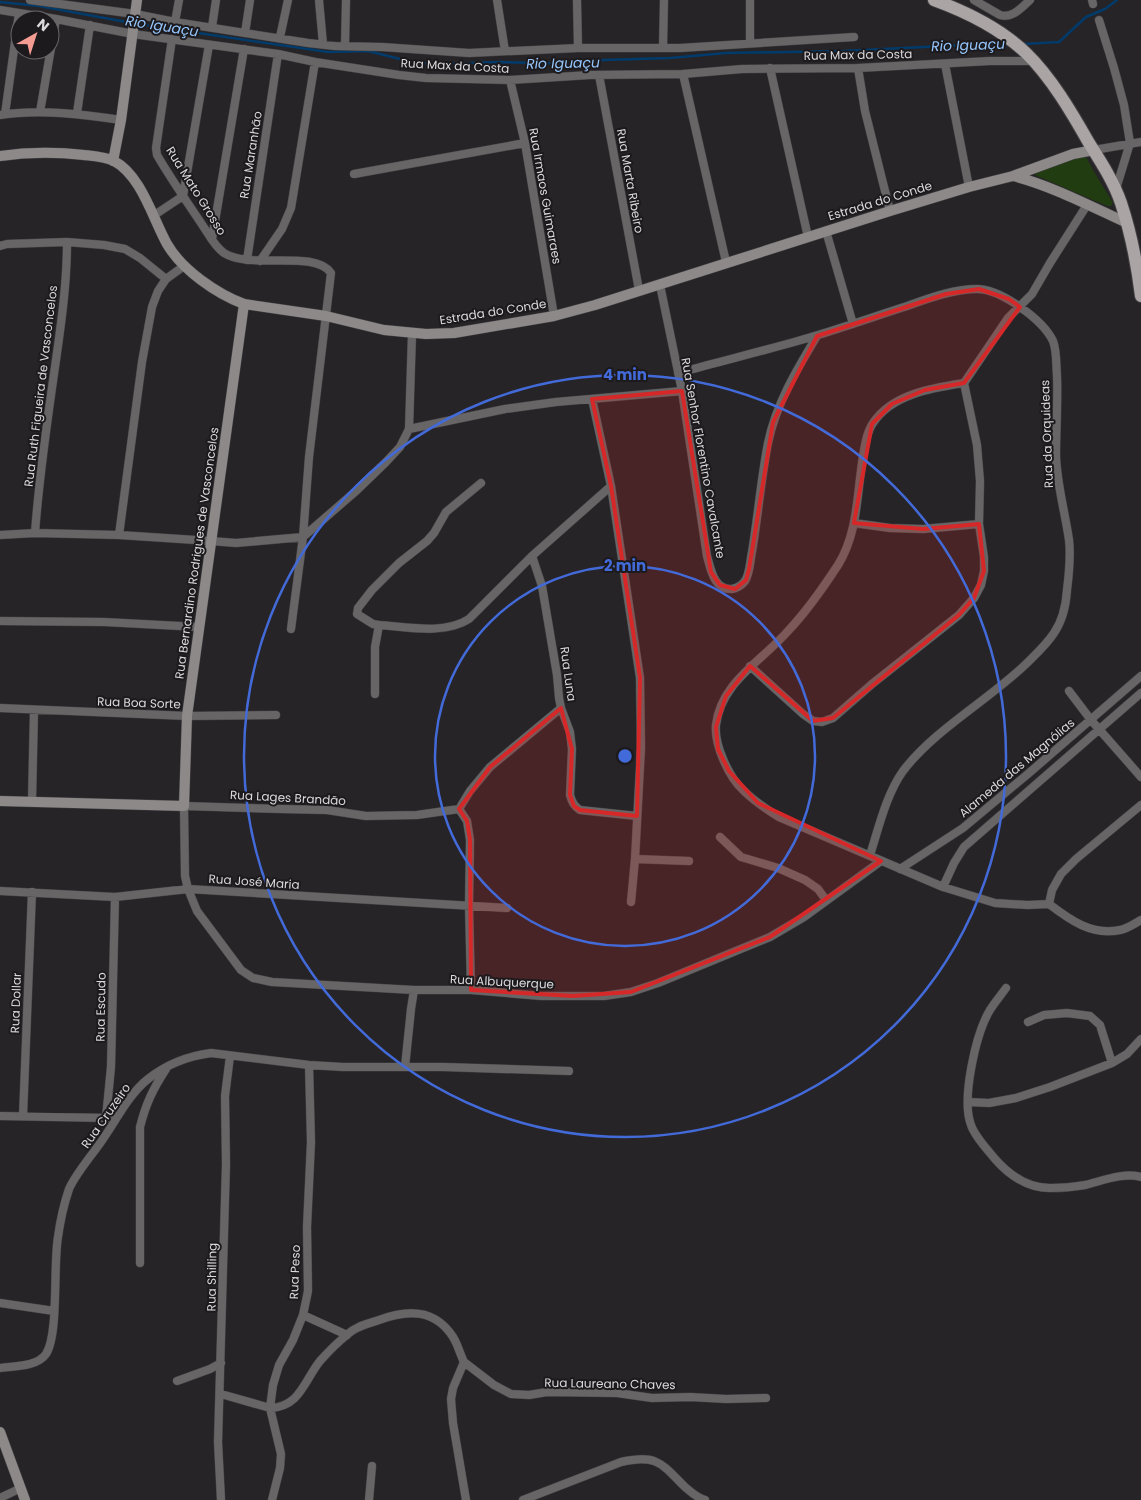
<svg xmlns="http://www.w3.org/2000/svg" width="1141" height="1500" viewBox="0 0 1141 1500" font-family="Poppins,sans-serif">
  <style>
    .green { fill: #223c11 }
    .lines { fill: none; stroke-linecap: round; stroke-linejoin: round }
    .stream { stroke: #013b6c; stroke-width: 2.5 }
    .street-casing { stroke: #434144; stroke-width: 9 }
    .secondary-casing { stroke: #434144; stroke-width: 11 }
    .primary-casing { stroke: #434144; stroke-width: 14 }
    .street { stroke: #676565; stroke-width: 8 }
    .secondary { stroke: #8d8989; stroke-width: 10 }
    .primary { stroke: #aaa4a5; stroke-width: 12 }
    .marked { fill: #d62828; fill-opacity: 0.2; stroke: #d62828; stroke-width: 4; stroke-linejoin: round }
    .ring { fill: none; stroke: #436ad9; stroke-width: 2.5 }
    .labels { text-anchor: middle; stroke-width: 4; stroke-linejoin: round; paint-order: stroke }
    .street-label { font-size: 12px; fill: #dbd9db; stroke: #1d1a1d }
    .water-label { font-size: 14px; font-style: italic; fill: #94c6fc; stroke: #1d1a1d }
    .centre { fill: #436ad9; stroke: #1d1a1d; stroke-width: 2.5 }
    .ring-label { font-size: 15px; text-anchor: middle; font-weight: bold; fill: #436ad9; stroke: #1d1a1d; stroke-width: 4; stroke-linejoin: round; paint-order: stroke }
  </style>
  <rect width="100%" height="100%" fill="#262427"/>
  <path class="green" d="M 1084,153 L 1093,170 L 1113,203 L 1111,206 L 1107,206 L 1035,175 L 1038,168 Z"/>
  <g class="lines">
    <path class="stream" d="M 0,2 L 39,6 L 132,23
      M 137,24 L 328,52 L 368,51 L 416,63 L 444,64 L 500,62 L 579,64 L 603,60 L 670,58 L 726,53 L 843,51 L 964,45 L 1010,45
      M 1023,44 L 1059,42 L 1086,17 L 1105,9 L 1117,0"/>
    <defs>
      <path id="street" d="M 30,0 L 135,14 L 175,22 L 308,43 L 335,46 L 382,47 L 469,53 L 578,48 L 680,48 L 854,37
        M 319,0 L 323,44
        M 497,0 L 505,51
        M 577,0 L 578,48
        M 974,0 L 1000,15 C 1012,19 1021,8 1030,0
        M 1092,0 L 1093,4
        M 0,10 L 56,19 L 133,34 L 278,54 L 315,62 L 399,75 L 426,78 L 510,80 L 590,75 L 683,74 L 742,69 L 858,68 L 990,61 L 1033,61
        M 1099,20 L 1114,68 L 1124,105 L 1130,143 L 1116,189
        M 175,22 L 179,0
        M 212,27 L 216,0
        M 245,33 L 250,0
        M 280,37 L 288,0
        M 172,39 L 156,148 L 157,155 C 171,179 187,202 203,226 C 209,235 215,247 224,253 C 250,270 315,249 331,273 L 309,457 L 303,537 L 291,629
        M 750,43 L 750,0
        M 345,46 L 346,0
        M 663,48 L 664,0
        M 945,64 L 969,187
        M 770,68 L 808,237
        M 858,68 L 865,111 L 890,211
        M 683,74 L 726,262
        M 599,75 L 639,290
        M 510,80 L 525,143 L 554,316
        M 40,112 L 56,19
        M 77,113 L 90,25
        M 5,114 L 19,13
        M 0,115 C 40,109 81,114 121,120
        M 1094,150 L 1141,142
        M 354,174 L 525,143
        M 153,216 L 183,196 L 209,45
        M 826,231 L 853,324
        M 212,239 L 244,49
        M 0,246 L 7,244 L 67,242 L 104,245 L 125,249 L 140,258 L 166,279 L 184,266
        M 247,260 L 278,54
        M 260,261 L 282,229 L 291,208 L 315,62
        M 660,285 L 682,391 L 707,556 C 711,570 714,590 732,589 C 737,588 742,585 745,581 C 750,573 750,561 752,552 C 758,516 761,479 768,443 C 776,404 797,369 817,336
        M 678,373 C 725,360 772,349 818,335 C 847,326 876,316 904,307 C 927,299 952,289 977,289 C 1001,289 1043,320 1053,341 C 1057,351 1056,365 1057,376 C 1058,403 1056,429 1056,456 C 1057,485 1065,512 1069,540 C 1071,557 1069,574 1067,590 C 1066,605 1063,620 1054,633 C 1047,644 1037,653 1027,663 C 989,700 935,729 903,771 C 886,795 879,827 870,855
        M 964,383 C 932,388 892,394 873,423 C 866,433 864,450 862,463 C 857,497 857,535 838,565 C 823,588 807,611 788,631 C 762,661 721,682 716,725 C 714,745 729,777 743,790 C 754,801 766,809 779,817 L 943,887 L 995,903 L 1028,905 L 1049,904
        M 592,399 L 611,486 L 640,678 L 641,748 L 635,859 L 631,902
        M 409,429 L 412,334
        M 481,483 L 446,512 L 434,533 L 427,541 L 399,563 L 372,590 L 358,608 L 357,614 L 373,624 L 379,625 C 408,627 444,635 469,619 L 532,556 L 611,486
        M 854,523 L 890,528 L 923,529 L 979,524
        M 35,533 C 39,477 47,422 55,367 C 61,325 67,284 67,242
        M 0,535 L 35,533 L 119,535 L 211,541 L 236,543 L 303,537
        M 119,535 L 142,362 L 152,307 L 158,291 L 166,279
        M 303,537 L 356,491 L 386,462 L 400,447 L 409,429 L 505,409 L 556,402 L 682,391
        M 532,556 L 542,586 L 557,675 L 559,698 L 561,708 L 570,732 L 572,749 L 570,795 C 572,802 574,806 580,810 L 637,816
        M 0,621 L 104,622 L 199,627
        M 750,666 L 803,714 L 813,721 L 822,722 L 833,718 L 872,684 L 959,615 L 974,598 L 981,585 L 984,571 L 984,557 L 979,524 L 980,481 L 977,445 L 964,383 L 1008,318 L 1032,294 L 1050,263 L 1087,205
        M 1069,691 L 1091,720 L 1141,777
        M 375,694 L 375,647 L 379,625
        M 0,708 L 187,716 L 276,715
        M 561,708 L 490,767 L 470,791 L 459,809 L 417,815 L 366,816 L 327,810 L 281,809 L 184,806 L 185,876 L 188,889 L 197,911 L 241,970 L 253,978 L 272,982 L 414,990 L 471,990 L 541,996 L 604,996 L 631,992 L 658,983 L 770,937 L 804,917 L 881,861
        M 32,801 L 34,710
        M 459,809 L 467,821 L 470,840 L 469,906 L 471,990
        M 720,837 L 741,857 L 778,868 L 805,880 L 818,889 L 826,900
        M 635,859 L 689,861
        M 900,869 L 963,828 L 1029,773 L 1141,676
        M 943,887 L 954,863 L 964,847 L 1141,693
        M 0,891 L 115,897 L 188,889 L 507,908
        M 1049,904 L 1052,890 L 1061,874 L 1076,859 L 1141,805
        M 1049,904 C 1070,920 1092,936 1120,930 C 1127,929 1134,924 1141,920
        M 1006,988 C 1001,995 995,1002 990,1010 C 976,1033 961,1099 971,1125 C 975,1137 987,1149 995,1159 C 1010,1176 1027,1188 1050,1188 C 1061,1188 1074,1187 1085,1185 C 1102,1181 1123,1172 1141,1177
        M 1028,1022 L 1044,1015 L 1067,1013 L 1090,1016 L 1100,1025 L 1112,1063
        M 405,1067 L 411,1009 L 414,990
        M 968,1102 L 989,1103 L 1016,1098 L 1050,1087 L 1112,1063 L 1127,1054 L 1141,1039
        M 0,1116 L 109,1118
        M 23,1116 L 32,892
        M 106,1118 L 111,1067 L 115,897
        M 140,1263 L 140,1127 C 146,1103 153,1089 166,1069
        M 0,1303 L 54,1311
        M 303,1315 L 347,1335
        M 464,1362 L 494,1385 L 511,1394 L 529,1395 L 547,1392 L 617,1393 L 652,1398 L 690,1397 L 726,1399 L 766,1398
        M 0,1368 C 14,1366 37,1367 46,1354 C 59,1334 53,1265 58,1237 C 60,1222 64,1204 69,1189 C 76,1173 93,1154 103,1139 C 117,1119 129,1094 148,1079 C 167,1064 188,1056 211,1053 L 309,1065 L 343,1067 L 443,1067 L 569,1071
        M 177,1381 L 210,1369 L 221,1363
        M 221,1394 L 270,1408 C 300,1407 304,1381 320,1361 C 328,1352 338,1342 348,1334 C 356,1326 368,1324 379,1320 C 408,1309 435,1309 453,1337 C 458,1345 460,1354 464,1362 L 453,1388 L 451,1399 L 453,1423 L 466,1500
        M 0,1498 L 21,1488
        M 221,1500 L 218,1442 L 226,1164 L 225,1096 L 230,1056
        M 272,1500 L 280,1468 L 281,1454 L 270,1408 L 273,1385 L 279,1365 L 293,1340 L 303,1315 L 308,1291 L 307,1227 L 311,1142 L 309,1065
        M 369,1500 L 372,1466
        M 523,1500 L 621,1462 C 657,1454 661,1463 685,1487 C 691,1492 697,1498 705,1500"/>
      <path id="secondary" d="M 0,156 C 28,152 56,152 84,155 C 93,156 106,157 114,161 C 141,175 153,219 167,244 C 182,270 217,294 244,304 L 326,316 L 384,330 L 426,334 L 454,333 L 554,316 L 595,305 L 890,211 L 969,187 L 1013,176 L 1073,154 L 1094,150
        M 113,161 L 121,120 L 137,0
        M 1013,176 C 1052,186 1090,206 1127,223
        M 0,801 L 184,806 L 187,716 L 244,304
        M 0,1432 L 25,1500"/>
      <path id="primary" d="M 934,0 C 967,12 1001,29 1026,53 C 1051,77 1072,113 1089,143 C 1101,162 1114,182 1121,203 C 1131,233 1137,264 1141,296"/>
    </defs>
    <use href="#street" class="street-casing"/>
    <use href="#secondary" class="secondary-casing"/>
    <use href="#primary" class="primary-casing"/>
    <use href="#street" class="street"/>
    <use href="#secondary" class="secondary"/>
    <use href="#primary" class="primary"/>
  </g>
  <path class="marked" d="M 979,289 L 1009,299 L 1020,307 L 964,383 L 925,390 L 892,404 L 872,424 L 854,523 L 923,529 L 979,524 L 984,571 L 974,598 L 959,615 L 833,718 L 813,721 L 750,666 L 726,696 L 716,727 L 718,749 L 729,771 L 758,803 L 881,861 L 770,937 L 631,992 L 573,996 L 471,990 L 470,840 L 467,821 L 459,809 L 490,767 L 561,708 L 572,749 L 570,795 L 574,806 L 580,810 L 637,816 L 640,678 L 611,486 L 592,399 L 682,391 L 711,572 L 720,585 L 735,589 L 746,580 L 749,569 L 773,422 L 817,336 L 946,294 Z"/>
  <g class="ring">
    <circle cx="625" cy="756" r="190"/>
    <circle cx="625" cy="756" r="381"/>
  </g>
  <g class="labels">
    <g class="street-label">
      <text transform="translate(858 55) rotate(-1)" y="4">Rua Max da Costa</text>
      <text transform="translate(455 66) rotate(3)" y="4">Rua Max da Costa</text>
      <text transform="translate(251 155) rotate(-81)" y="4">Rua Maranhão</text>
      <text transform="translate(630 181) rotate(80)" y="4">Rua Marta Ribeiro</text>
      <text transform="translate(196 191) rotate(58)" y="4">Rua Mato Grosso</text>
      <text transform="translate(545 196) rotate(80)" y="4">Rua Irmaos Guimaraes</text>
      <text transform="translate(880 201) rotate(-17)" y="4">Estrada do Conde</text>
      <text transform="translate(493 312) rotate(-9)" y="4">Estrada do Conde</text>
      <text transform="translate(41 386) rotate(-83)" y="4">Rua Ruth Figueira de Vasconcelos</text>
      <text transform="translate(1047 434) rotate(-92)" y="4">Rua da Orquideas</text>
      <text transform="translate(703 458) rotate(80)" y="4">Rua Senhor Florentino Cavalcante</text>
      <text transform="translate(197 553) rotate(-82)" y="4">Rua Bernardino Rodrigues de Vasconcelos</text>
      <text transform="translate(568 674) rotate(82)" y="4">Rua Luna</text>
      <text transform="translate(139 703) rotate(2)" y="4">Rua Boa Sorte</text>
      <text transform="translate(1017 768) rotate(-40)" y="4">Alameda das Magnólias</text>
      <text transform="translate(288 798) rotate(3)" y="4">Rua Lages Brandão</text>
      <text transform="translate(254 882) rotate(4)" y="4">Rua José Maria</text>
      <text transform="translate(502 982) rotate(3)" y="4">Rua Albuquerque</text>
      <text transform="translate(16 1003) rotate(-88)" y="4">Rua Dollar</text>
      <text transform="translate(101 1007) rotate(-89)" y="4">Rua Escudo</text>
      <text transform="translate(106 1116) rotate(-55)" y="4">Rua Cruzeiro</text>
      <text transform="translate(295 1272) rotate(-88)" y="4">Rua Peso</text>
      <text transform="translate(212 1277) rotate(-89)" y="4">Rua Shilling</text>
      <text transform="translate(610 1384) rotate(1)" y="4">Rua Laureano Chaves</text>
    </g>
    <g class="water-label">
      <text transform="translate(162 26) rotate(9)" y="5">Rio Iguaçu</text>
      <text transform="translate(968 45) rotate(-2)" y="5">Rio Iguaçu</text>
      <text transform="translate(563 63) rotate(-1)" y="5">Rio Iguaçu</text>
    </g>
  </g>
  <circle cx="625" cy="756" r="8" class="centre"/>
  <g class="ring-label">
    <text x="625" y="380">4 min</text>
    <text x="625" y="571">2 min</text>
  </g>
  <g transform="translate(35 35) rotate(39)"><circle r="24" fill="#1d1a1d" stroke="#696669"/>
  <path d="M0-4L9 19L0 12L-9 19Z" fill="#f59c93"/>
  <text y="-8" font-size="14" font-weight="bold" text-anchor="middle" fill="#dbd9db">N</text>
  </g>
</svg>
